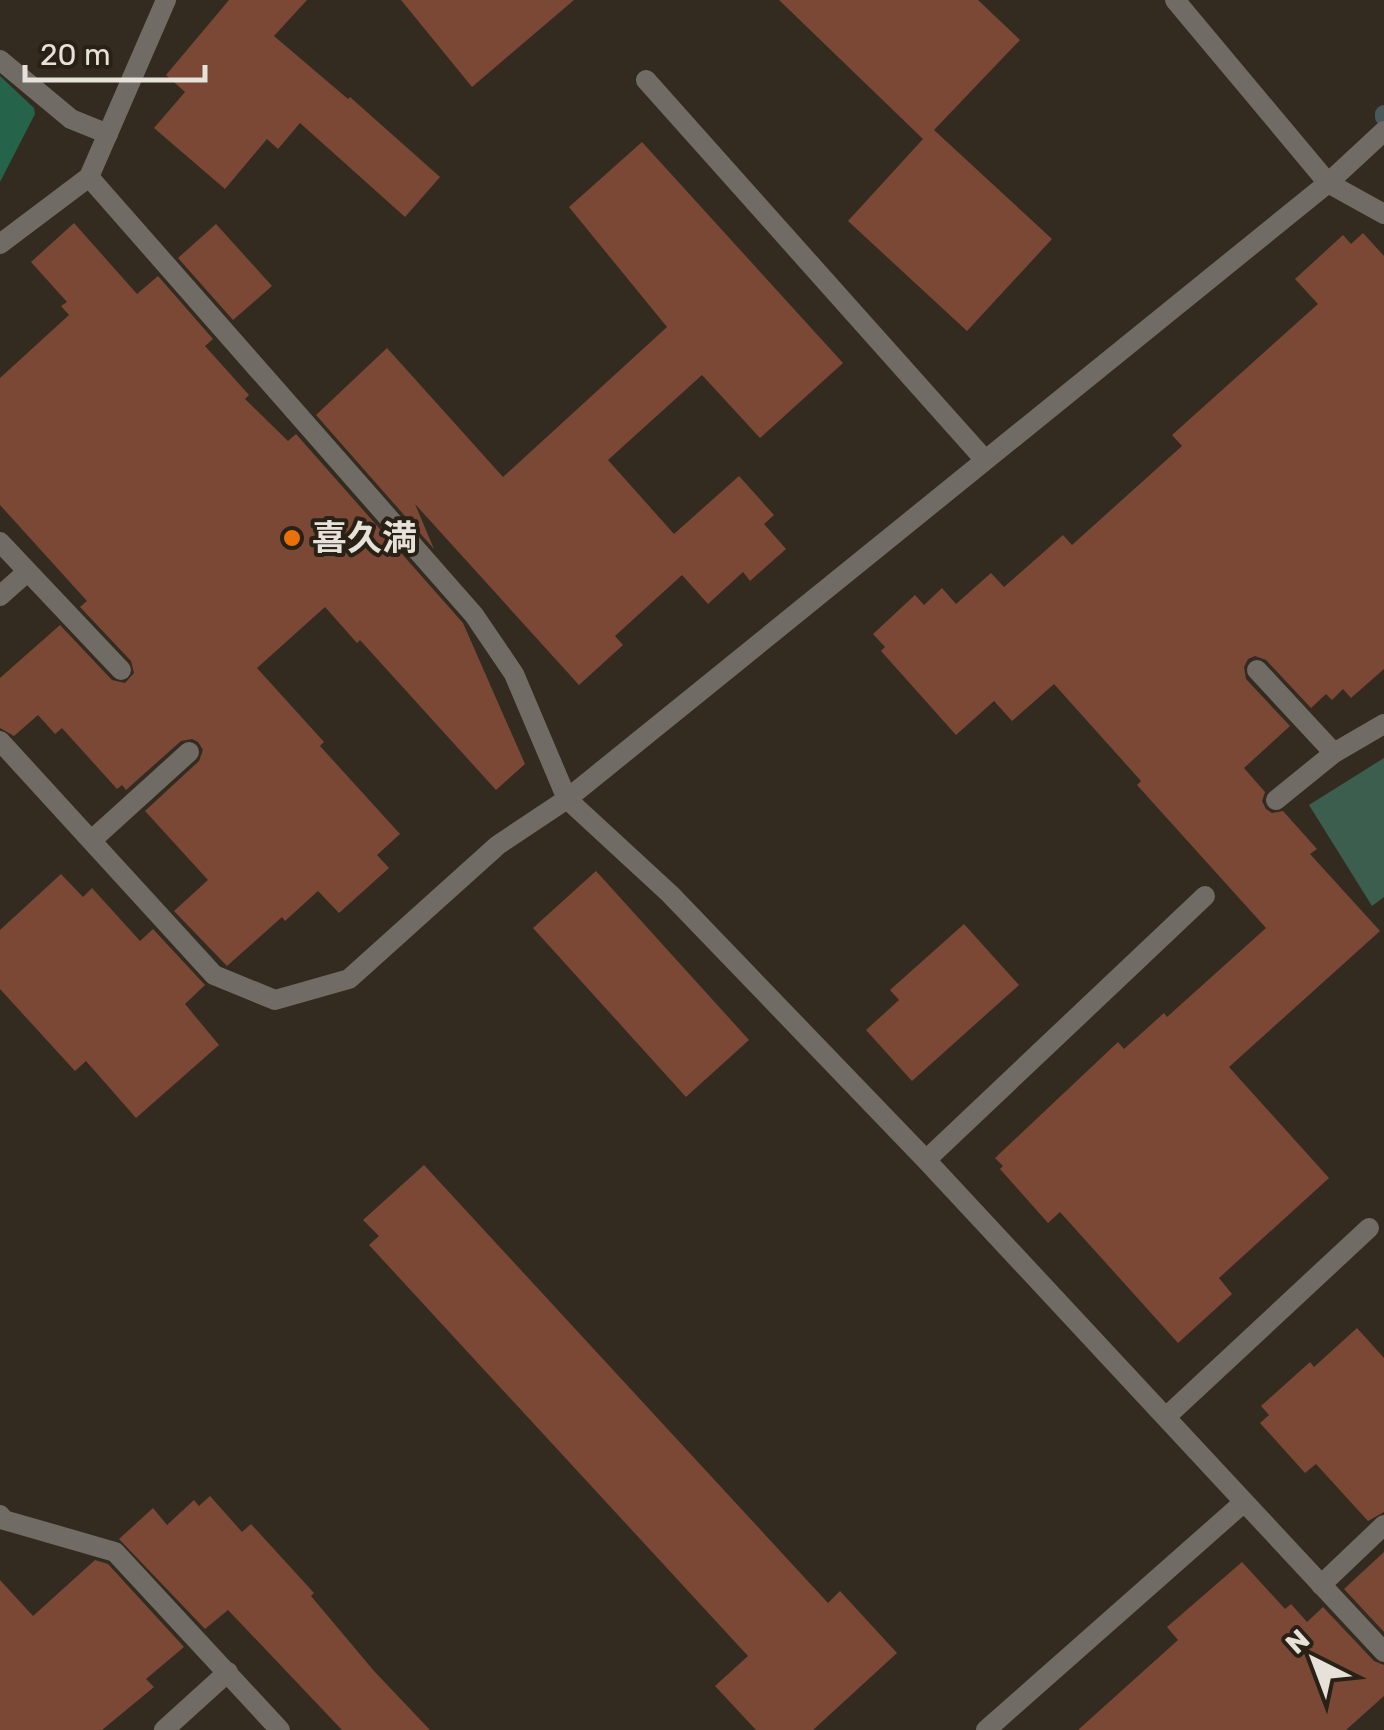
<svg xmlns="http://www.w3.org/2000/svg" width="1384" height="1730" viewBox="0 0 1384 1730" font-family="Rubik,'Noto Sans JP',sans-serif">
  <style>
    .green { fill: #3c5e4e }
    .forest { fill: #26634b }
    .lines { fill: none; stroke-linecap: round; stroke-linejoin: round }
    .stream { stroke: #4b585b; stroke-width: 18 }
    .building { fill: #7b4835 }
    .service { stroke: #716b66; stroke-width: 20 }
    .minor { stroke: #716b66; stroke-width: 20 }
    .food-dot { fill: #e8710a; stroke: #292115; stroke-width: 4 }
    .labels { text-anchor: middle; stroke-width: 8; stroke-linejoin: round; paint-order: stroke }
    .poi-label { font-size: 35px; font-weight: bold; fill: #e6e1d9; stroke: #292115; text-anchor: start }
  </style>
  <rect width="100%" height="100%" fill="#332b1f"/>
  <path class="green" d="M 1384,758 L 1384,897 L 1372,906 L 1309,805 Z"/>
  <path class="forest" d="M 0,76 L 34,108 L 35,114 L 0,182 Z"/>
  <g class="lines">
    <path class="stream" d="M 1384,114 L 1384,117"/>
  </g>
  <path class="building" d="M 229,0 L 307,0 L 274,36 L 348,99 L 350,97 L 440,177 L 405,217 L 300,123 L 278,149 L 267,139 L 225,189 L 154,128 L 185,92 L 166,75 Z
    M 401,0 L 574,0 L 472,87 Z
    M 779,0 L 978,0 L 1020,40 L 934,130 L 1052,239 L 967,331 L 848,221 L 923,139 Z
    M 642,142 L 843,363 L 760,438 L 702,375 L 608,460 L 674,534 L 739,476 L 774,515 L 764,524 L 786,549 L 750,581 L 743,572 L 708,604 L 682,575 L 615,636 L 623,645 L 579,685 L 415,504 L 434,549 L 316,415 L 387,348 L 503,477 L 667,327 L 569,207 Z
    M 74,223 L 137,294 L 158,276 L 213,339 L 205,346 L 249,395 L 245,399 L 288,441 L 296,434 L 463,623 L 525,764 L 496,790 L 360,640 L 357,643 L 325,607 L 257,668 L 324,742 L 320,746 L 400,834 L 377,855 L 389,868 L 339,913 L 318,891 L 285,921 L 282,917 L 227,966 L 174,911 L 208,880 L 145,811 L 199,761 L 203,750 L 198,742 L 192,739 L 181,741 L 126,790 L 122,785 L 117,789 L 62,728 L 55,734 L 38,715 L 14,736 L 0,728 L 0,678 L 60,625 L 112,680 L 125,683 L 134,673 L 131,661 L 80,607 L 87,601 L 0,505 L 0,378 L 69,315 L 61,306 L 67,302 L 31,262 Z
    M 216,224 L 272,286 L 233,320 L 178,258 Z
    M 1363,233 L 1384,256 L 1384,669 L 1351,698 L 1343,689 L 1332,700 L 1326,694 L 1311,708 L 1266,660 L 1255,656 L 1248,659 L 1244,667 L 1246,679 L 1290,726 L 1244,768 L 1265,792 L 1262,801 L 1266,809 L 1272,813 L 1283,811 L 1317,849 L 1310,854 L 1380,931 L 1229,1067 L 1329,1178 L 1219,1278 L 1232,1294 L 1178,1343 L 1060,1212 L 1048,1223 L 1000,1169 L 1003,1166 L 995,1158 L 1118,1042 L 1124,1049 L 1164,1013 L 1167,1017 L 1266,928 L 1137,785 L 1141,781 L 1054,684 L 1012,721 L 994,701 L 956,735 L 881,651 L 885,647 L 873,634 L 915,595 L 924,605 L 942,588 L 956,604 L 991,573 L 1004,587 L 1063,535 L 1072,545 L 1182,446 L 1172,435 L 1318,304 L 1295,279 L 1343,235 L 1351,244 Z
    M 596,871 L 749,1040 L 686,1097 L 533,928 Z
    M 61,874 L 83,897 L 92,888 L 140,941 L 153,929 L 205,985 L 185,1004 L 219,1045 L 136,1118 L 86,1061 L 75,1071 L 0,989 L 0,930 Z
    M 964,924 L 1019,985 L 912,1081 L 866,1030 L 899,1000 L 890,990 Z
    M 424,1165 L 828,1603 L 840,1591 L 897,1653 L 813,1730 L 756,1730 L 715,1686 L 748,1656 L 369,1245 L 379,1236 L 363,1220 Z
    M 1357,1328 L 1384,1358 L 1384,1512 L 1368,1521 L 1316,1464 L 1305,1473 L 1260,1423 L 1269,1415 L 1261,1406 L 1310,1362 L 1314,1367 Z
    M 210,1496 L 242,1532 L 251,1524 L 314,1593 L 311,1596 L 374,1671 L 430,1730 L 342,1730 L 228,1610 L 205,1629 L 119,1539 L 153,1508 L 167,1525 L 194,1500 L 199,1506 Z
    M 1384,1552 L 1384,1632 L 1344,1589 Z
    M 95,1560 L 108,1564 L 184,1647 L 146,1679 L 154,1687 L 102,1730 L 0,1730 L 0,1580 L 33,1616 Z
    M 1242,1562 L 1285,1609 L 1291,1604 L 1307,1622 L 1323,1607 L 1374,1661 L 1384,1665 L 1384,1696 L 1346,1730 L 1078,1730 L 1178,1640 L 1167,1627 Z"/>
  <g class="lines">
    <path class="service" d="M 0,60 L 71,119 L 108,134
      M 646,80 L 985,460
      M 89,177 L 474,615 L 514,674 L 567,799
      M 0,542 L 121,670
      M 0,596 L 27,572
      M 93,839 L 189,752
      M 1166,1417 L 1369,1228
      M 0,1515 L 4,1520 L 115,1552 L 280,1730
      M 1321,1585 L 1384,1525
      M 164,1730 L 228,1672"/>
    <path class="minor" d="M 1175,0 L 1328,183 L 1384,214
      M 0,244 L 89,177 L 166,0
      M 1257,670 L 1334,753
      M 0,741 L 214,975 L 275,1000 L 349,979 L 498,845 L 567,799 L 1328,183 L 1384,131
      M 567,799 L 670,894 L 926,1160 L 1384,1652
      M 1276,800 L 1334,753 L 1384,724
      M 926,1160 L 1205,896
      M 986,1730 L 1243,1503"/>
  </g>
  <circle class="food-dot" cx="292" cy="538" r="10"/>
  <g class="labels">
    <g class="poi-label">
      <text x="312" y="550">喜久満</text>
    </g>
  </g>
  <g transform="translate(1314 1660) rotate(318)" stroke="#292115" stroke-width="8" paint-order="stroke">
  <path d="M0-8L18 38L0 25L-18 38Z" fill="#e6e1d9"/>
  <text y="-15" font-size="28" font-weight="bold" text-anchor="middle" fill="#e6e1d9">N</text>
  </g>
  <path d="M25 65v15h180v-15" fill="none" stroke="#e6e1d9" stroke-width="5"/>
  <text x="40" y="65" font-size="30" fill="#e6e1d9" stroke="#292115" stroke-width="8" paint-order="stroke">20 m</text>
</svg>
